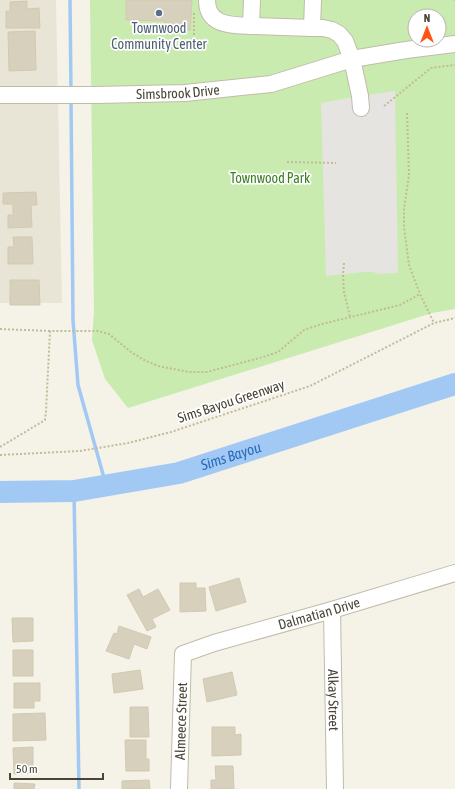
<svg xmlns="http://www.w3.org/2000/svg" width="455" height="789" viewBox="0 0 455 789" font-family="'Asap Condensed',sans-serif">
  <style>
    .residential { fill: #e9e5d6 }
    .green { fill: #c9ebaf; fill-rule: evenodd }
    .parking { fill: #e6e4e0 }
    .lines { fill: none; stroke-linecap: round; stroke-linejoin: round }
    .stream { stroke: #a2c9f4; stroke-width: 3.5 }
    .river { stroke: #a2c9f4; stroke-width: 22 }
    .building { fill: #d7d0bd; stroke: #d2c9b0 }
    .minor-casing { stroke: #c1bcaa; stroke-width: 18 }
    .path { stroke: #c3ba9a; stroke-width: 2; stroke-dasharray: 2 2; stroke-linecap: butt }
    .minor { stroke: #fff; stroke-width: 16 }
    .service-dot { fill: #5c6f8a; stroke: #fff; stroke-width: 1.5 }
    .labels { text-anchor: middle; stroke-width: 3.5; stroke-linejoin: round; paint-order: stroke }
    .service-label { font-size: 14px; fill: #4e5e75; stroke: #fff }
    .street-label { font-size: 14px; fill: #494436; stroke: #fff }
    .park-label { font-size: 14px; fill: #3d7e26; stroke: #fff }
    .water-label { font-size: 15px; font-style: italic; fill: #296cbb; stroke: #fff }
  </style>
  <rect width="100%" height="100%" fill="#f5f2e8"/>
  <path class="residential" d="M 0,0 L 56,0 L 62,303 L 0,303 Z"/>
  <path class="green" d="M 90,0 L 455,0 L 455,309 L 432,313 L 128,408 L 105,379 L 92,340 L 94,312 ZM 415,16 L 439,16 L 439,40 L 415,40 Z"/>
  <path class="parking" d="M 395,91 L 398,273 L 379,274 L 372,272 L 364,272 L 326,276 L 321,103 L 360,96 Z"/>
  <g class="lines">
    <path class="stream" d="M 70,0 L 71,91
      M 71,99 L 73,320 L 78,385 L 106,485
      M 74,491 L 79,789"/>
    <path class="river" id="s1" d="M 0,492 L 74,491 L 179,473 L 455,384"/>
  </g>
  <path class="building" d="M 126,0 L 192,0 L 190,30 L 165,29 L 165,21 L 126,20 Z
    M 27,1 L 27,9 L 39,8 L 40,28 L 6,28 L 6,11 L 10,11 L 10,2 Z
    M 35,31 L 36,70 L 9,71 L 8,32 Z
    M 36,192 L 37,205 L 31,205 L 32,227 L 8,228 L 8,215 L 13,215 L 13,204 L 3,204 L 3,193 Z
    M 13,237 L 32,237 L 33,264 L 8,264 L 8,247 L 14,247 Z
    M 10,280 L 39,280 L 40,305 L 10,305 Z
    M 239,578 L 246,602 L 216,611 L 209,587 Z
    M 180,583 L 196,583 L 196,588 L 205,588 L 206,611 L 180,612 Z
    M 139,589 L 143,597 L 158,589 L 170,610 L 152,619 L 156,627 L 147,631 L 127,595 Z
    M 12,618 L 33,618 L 33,641 L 13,642 Z
    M 119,626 L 151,637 L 147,649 L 134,644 L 129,659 L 106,651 L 114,633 L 117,634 Z
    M 13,650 L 33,650 L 33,676 L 13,676 Z
    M 140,670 L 143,689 L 114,693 L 112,674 Z
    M 232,672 L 237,695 L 207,702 L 203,679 Z
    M 14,683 L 40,683 L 40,701 L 34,701 L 34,708 L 14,708 Z
    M 130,707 L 148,707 L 149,737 L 130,737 Z
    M 45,713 L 46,740 L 13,741 L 13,714 Z
    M 212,727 L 235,727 L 235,735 L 241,734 L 241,755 L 212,756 Z
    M 125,740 L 146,740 L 146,759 L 149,759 L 149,771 L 126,771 Z
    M 33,747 L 33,773 L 14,774 L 13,748 Z
    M 215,766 L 233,766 L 234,789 L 211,789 L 211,780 L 216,780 Z
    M 149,780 L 150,789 L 122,789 L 122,781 Z
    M 14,783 L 35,784 L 34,789 L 14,789 Z"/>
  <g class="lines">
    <defs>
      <g id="minor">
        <path d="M 207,0 C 207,26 231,25 251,26"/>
        <path d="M 252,0 L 251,26 L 312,28 L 313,0"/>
        <path d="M 312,28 L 323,28 L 332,30 L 339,34 L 345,41 L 352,59 L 360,96 L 361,108"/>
        <path id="s2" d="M 0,95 L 96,95 L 185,93 L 271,84 L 352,59 L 406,50 L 455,44"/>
        <path id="s3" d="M 332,610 L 335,789"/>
        <path id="s4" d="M 179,789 L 183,654 L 214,643 L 332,610 L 455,573"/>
      </g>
    </defs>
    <use href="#minor" class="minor-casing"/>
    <path class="path" d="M 455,0 L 455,1
      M 194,35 L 194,12
      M 384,106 L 431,68 L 455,65
      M 407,113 L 409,175 L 404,209 L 404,227 L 409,265 L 420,294
      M 287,162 L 336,163
      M 344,263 L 343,275 L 344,292 L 350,317
      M 0,329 L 50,331
      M 0,447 L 45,420 L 46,411 L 50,331 L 98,331 L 109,334 L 131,352 L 144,360 L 158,366 L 189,372 L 207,372 L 263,357 L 278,352 L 304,330 L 322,324 L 400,305 L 420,294 L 434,323
      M 0,455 L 80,451 L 128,443 L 171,432 L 310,386 L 434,323 L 455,318"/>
    <use href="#minor" class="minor"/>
  </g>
  <circle class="service-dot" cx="159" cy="13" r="4"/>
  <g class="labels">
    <g class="service-label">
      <text x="159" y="33">Townwood<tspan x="159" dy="16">Community Center</tspan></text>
    </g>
    <g class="street-label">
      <text dy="5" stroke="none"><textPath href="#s2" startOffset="178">Simsbrook Drive</textPath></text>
      <text transform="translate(231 401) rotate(-18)" y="5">Sims Bayou Greenway</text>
      <text dy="5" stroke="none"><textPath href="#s4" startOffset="277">Dalmatian Drive</textPath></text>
      <text dy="5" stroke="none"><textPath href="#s3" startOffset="90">Alkay Street</textPath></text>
      <text dy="5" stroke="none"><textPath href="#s4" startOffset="68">Almeece Street</textPath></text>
    </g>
    <g class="park-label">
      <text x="270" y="183">Townwood Park</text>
    </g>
    <g class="water-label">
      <text dy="5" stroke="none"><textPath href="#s1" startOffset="235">Sims Bayou</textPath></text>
    </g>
  </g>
  <g transform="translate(427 28)"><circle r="19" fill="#ffffff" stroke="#b6b4af"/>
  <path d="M0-3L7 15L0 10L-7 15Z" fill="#ff5415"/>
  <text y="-6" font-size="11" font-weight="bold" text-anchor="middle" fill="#494436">N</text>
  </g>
  <path d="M10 773v6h93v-6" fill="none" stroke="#494436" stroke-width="2"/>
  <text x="16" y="773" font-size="12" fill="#494436" stroke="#ffffff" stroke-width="3" paint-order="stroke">50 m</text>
</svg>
